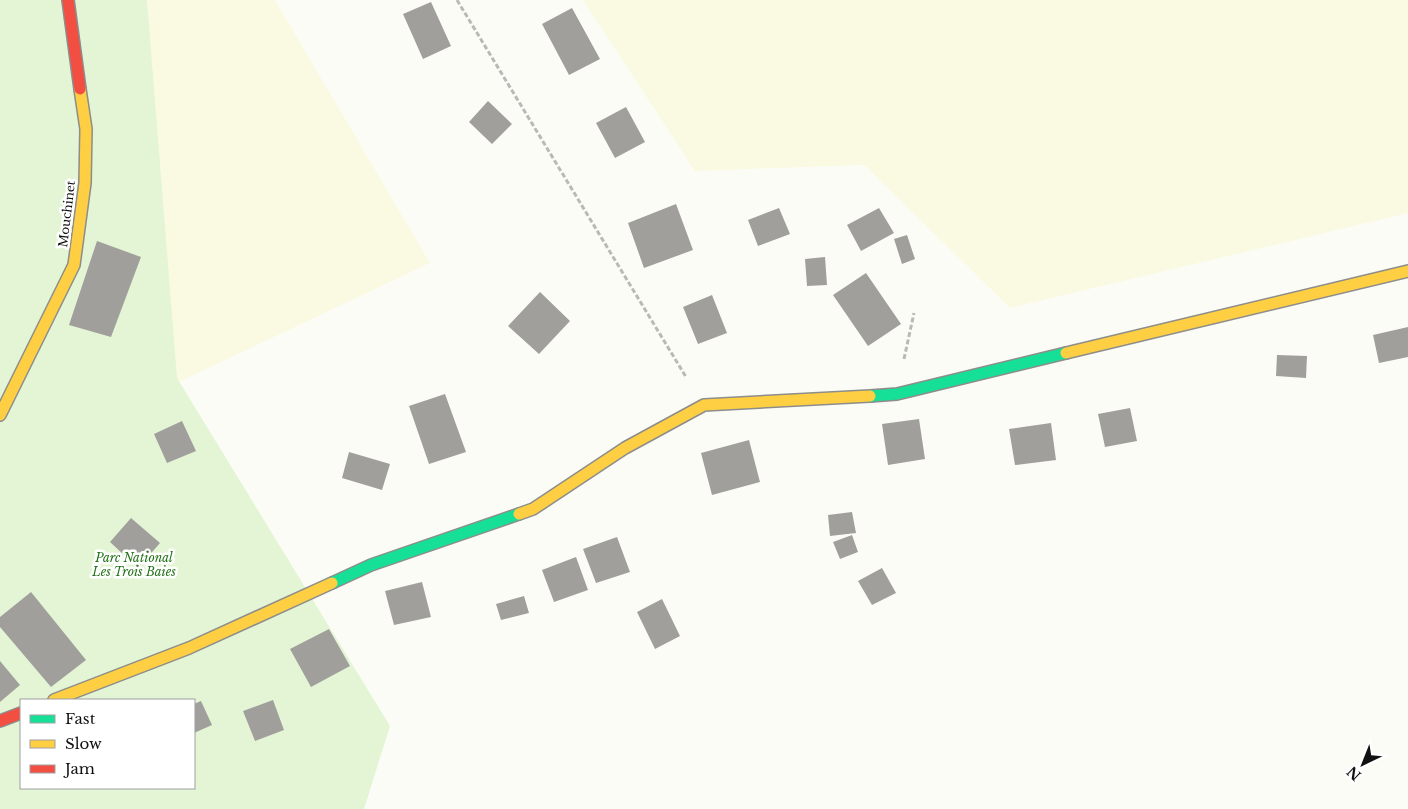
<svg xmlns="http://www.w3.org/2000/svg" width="1408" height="809" viewBox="0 0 1408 809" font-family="'Libre Baskerville',serif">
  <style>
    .farmland { fill: #fafae2 }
    .green { fill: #e3f5d4; fill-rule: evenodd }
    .building { fill: #a19f9c }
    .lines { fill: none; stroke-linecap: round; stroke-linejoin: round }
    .fast-casing { stroke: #8d8d8b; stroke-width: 14 }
    .slow-casing { stroke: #8d8d8b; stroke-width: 14 }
    .jam-casing { stroke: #8d8d8b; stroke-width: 14 }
    .path { stroke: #b9b9b8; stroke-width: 3; stroke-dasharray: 5 2.5; stroke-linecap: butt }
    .fast { stroke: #16e098; stroke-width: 11 }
    .slow { stroke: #ffcf43; stroke-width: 11 }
    .jam { stroke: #f24e42; stroke-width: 11 }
    .labels { text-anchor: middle; stroke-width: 5; stroke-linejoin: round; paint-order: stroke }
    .street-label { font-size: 12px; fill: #111; stroke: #fff }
    .park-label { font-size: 12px; font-style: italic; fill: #227118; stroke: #fff }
  </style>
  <rect width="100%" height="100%" fill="#fcfcf7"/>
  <path class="farmland" d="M 0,0 L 275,0 L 430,263 L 63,437 Z
    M 583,0 L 1408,0 L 1408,213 L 1010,308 L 864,165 L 695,171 Z"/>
  <path class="green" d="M 0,0 L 147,0 L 177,378 L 390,726 L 364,809 L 0,809 ZM 21,700 L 194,700 L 194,788 L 21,788 Z"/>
  <path class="building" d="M 431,2 L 451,46 L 423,59 L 403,14 Z
    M 572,8 L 600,59 L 569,75 L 542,24 Z
    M 488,101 L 512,124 L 492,144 L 469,122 Z
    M 626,107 L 645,142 L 615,158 L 596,123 Z
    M 676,204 L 693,250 L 644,268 L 628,223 Z
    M 779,208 L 790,234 L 758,246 L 748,220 Z
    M 879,208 L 894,233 L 861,251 L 847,225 Z
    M 907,235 L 915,259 L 902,264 L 894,239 Z
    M 97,241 L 141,257 L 111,337 L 69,325 Z
    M 825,257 L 827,285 L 807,286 L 805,259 Z
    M 866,273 L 901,324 L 868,346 L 833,295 Z
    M 540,292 L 570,321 L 539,354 L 508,326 Z
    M 712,295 L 727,333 L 698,344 L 683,307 Z
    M 1408,327 L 1408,357 L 1379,363 L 1373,335 Z
    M 1277,355 L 1307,356 L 1306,378 L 1276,376 Z
    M 445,394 L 466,452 L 429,464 L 409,406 Z
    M 1130,408 L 1137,441 L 1105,447 L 1098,414 Z
    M 919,419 L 925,459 L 888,465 L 882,424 Z
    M 182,421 L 196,451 L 167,463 L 154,434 Z
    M 1051,423 L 1056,460 L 1015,465 L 1009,429 Z
    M 749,440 L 760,482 L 712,495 L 701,453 Z
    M 349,452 L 390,464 L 382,490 L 342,478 Z
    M 852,512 L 856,533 L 830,536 L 828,515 Z
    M 131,518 L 160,543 L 138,568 L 110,542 Z
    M 852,535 L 858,552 L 840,559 L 833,542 Z
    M 617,537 L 630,572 L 596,583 L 583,549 Z
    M 576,557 L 588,590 L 554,602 L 542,570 Z
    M 882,568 L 896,593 L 872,605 L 858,581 Z
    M 422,582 L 431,617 L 394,625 L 385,591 Z
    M 31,592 L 86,660 L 51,687 L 0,627 L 0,617 Z
    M 524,596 L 529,613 L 501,620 L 496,604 Z
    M 662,599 L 680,636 L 655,649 L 637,612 Z
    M 329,629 L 350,666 L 311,687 L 290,649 Z
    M 0,661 L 20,685 L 0,702 Z
    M 273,700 L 284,730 L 255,741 L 243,711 Z
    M 201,701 L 212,725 L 194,733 L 194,704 Z"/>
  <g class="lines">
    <defs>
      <path id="fast" d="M 870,396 L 897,394 L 1066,353
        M 332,583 L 371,565 L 519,514"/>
      <path id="slow" d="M 1066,353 L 1408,271
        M 0,415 L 74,265 L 85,183 L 86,129 L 80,89
        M 519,514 L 533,509 L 625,448 L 704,405 L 870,396
        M 54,700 L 189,648 L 332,583"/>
      <path id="jam" d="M 68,0 L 80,89
        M 0,721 L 21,713"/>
    </defs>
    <use href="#fast" class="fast-casing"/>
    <use href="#slow" class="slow-casing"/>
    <use href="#jam" class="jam-casing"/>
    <path class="path" d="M 457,0 L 686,377
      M 904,359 L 914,313"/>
    <use href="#fast" class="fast"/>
    <use href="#slow" class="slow"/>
    <use href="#jam" class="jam"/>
  </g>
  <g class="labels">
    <g class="street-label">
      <text transform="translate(67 214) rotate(-83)" y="4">Mouchinet</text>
    </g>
    <g class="park-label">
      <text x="134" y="562">Parc National<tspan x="134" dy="14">Les Trois Baies</tspan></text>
    </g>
  </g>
  <rect x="20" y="699" width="175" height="90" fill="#ffffff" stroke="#a0a0a0"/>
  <rect x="30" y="715" width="25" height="8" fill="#16e098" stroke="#a0a0a0"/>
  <text x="65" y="724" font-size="15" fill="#111111">Fast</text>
  <rect x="30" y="740" width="25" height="8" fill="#ffcf43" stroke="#a0a0a0"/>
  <text x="65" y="749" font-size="15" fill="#111111">Slow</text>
  <rect x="30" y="765" width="25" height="8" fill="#f24e42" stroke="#a0a0a0"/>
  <text x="65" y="774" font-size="15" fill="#111111">Jam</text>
  <g transform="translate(1363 764) rotate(223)" stroke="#ffffff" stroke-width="4" paint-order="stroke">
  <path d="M0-4L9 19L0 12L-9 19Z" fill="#111111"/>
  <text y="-8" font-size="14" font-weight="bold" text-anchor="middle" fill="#111111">N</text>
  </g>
</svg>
